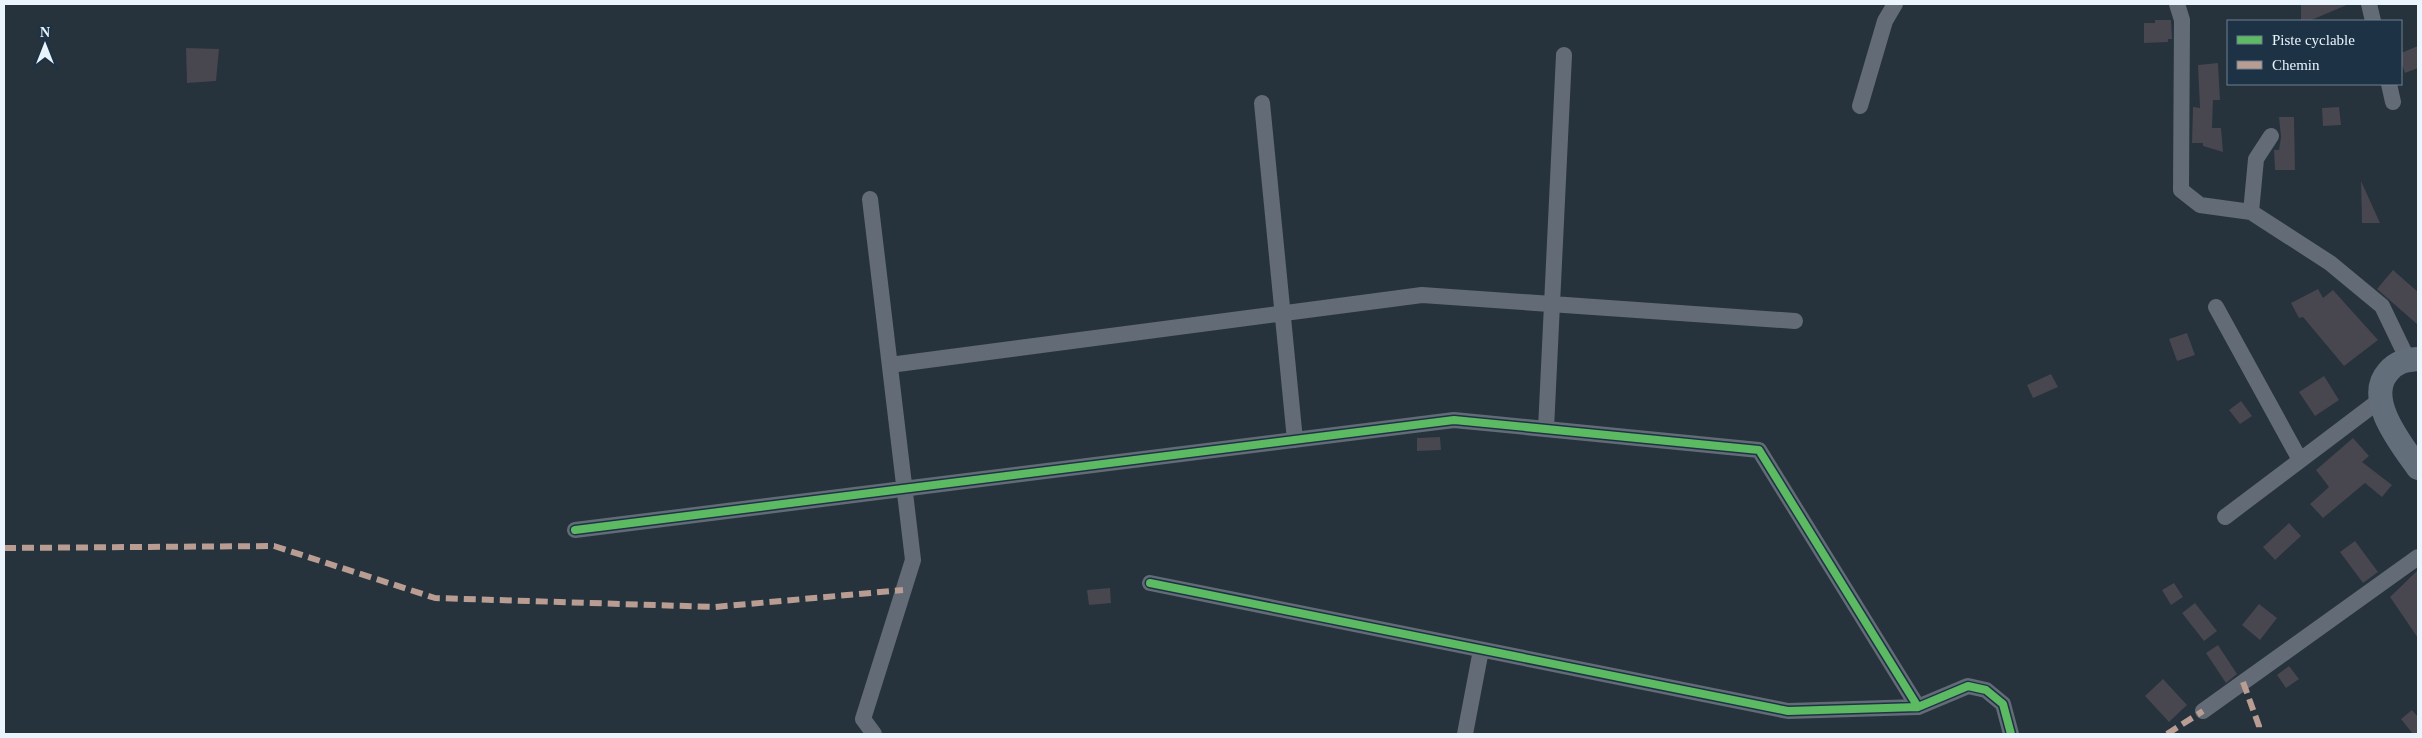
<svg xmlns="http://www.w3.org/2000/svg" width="2422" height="738" viewBox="0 0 2422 738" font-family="Georgia,serif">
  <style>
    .building { fill: #48464f }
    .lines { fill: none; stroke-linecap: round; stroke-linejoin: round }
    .street { stroke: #626b76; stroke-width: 16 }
    .secondary { stroke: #626e7a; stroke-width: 24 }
    .quiet { stroke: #b99d93; stroke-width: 6; stroke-dasharray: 12 6; stroke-linecap: butt }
    .cycleway-casing { stroke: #1d3345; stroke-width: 11 }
    .cycleway { stroke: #5cba63; stroke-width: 8 }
  </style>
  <rect width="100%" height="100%" fill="#26323c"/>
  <path class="building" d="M 2301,4 L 2349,4 L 2309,21 L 2301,21 Z
    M 2155,20 L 2171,20 L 2172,39 L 2168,39 L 2168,42 L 2144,43 L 2144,23 L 2155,23 Z
    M 2418,46 L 2418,68 L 2405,73 L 2401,62 L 2401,53 Z
    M 186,48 L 219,49 L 216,81 L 187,83 Z
    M 2218,63 L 2220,100 L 2213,100 L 2212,128 L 2221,128 L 2223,152 L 2203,146 L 2203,143 L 2192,143 L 2193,107 L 2200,108 L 2198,65 Z
    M 2339,107 L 2341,125 L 2323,126 L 2322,108 Z
    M 2279,117 L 2294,117 L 2295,170 L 2275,170 L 2274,150 L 2279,150 L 2281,137 Z
    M 2361,181 L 2380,223 L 2362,223 Z
    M 2393,270 L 2418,292 L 2418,325 L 2377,289 Z
    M 2318,289 L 2323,298 L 2333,290 L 2378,340 L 2344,366 L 2303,317 L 2299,318 L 2291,303 Z
    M 2187,333 L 2195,355 L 2177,361 L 2169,339 Z
    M 2051,374 L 2058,387 L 2033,398 L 2027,385 Z
    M 2324,376 L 2339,400 L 2315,416 L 2299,392 Z
    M 2241,401 L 2252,416 L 2240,424 L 2229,410 Z
    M 1440,437 L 1441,450 L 1417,451 L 1417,438 Z
    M 2353,438 L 2369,456 L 2362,462 L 2392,485 L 2382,497 L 2365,483 L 2323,518 L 2310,504 L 2329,487 L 2316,470 Z
    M 2289,523 L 2301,536 L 2275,560 L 2263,547 Z
    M 2355,541 L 2378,572 L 2363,583 L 2340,552 Z
    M 2418,570 L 2418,638 L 2390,597 Z
    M 2174,583 L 2183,597 L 2171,605 L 2162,590 Z
    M 1110,588 L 1111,603 L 1089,605 L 1087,590 Z
    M 2195,603 L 2217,631 L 2204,641 L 2182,613 Z
    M 2259,604 L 2277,618 L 2260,640 L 2242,625 Z
    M 2218,645 L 2237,674 L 2226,683 L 2206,653 Z
    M 2289,666 L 2299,679 L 2286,688 L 2277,675 Z
    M 2163,679 L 2187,705 L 2169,722 L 2145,696 Z
    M 2412,710 L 2418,717 L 2418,734 L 2413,734 L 2401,719 Z"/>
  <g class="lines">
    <path class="street" d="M 2177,4 L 2182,20 L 2181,190 L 2200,205 L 2251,212
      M 2369,4 L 2373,21
      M 2389,84 L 2393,102
      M 1262,103 L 1295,440
      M 1860,106 L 1885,21 L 1895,4
      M 2271,136 L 2256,159 L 2251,212 L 2330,263 L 2382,306 L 2408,360
      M 870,199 L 913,560 L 863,719 L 874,734
      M 2216,307 L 2300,460
      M 890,365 L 1422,295 L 1795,321
      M 1546,429 L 1564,55
      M 2225,517 L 2380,400
      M 575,530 L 1454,420 L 1759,450 L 1918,707
      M 1150,583 L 1788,711 L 1918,707 L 1968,686 L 1986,690 L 2003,704 L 2011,734
      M 2203,711 L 2418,557
      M 1465,734 L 1481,650"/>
    <path class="secondary" d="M 2418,359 C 2405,360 2396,362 2388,372 C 2364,399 2402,445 2418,468"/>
    <path class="quiet" d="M 4,548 L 274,546 L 435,598 L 715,607 L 903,590
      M 2243,682 L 2259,726 L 2259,734
      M 2167,734 L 2203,711"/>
    <defs>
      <path id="cycleway" d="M 575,530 L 1454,420 L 1759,450 L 1918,707
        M 1150,583 L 1788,711 L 1918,707 L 1968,686 L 1986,690 L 2003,704 L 2011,734"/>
    </defs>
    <use href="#cycleway" class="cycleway-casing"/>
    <use href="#cycleway" class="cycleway"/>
  </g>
  <rect width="2422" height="738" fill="none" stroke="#e9f4fd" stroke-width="10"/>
  <rect x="2227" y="20" width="175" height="65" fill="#1d3345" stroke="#6f808f"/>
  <rect x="2237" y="36" width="25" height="8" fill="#5cba63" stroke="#6f808f"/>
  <text x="2272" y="45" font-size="15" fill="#e9f4fd">Piste cyclable</text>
  <rect x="2237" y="61" width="25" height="8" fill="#b99d93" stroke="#6f808f"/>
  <text x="2272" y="70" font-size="15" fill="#e9f4fd">Chemin</text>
  <g transform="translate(45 45)" stroke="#1d3345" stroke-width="4" paint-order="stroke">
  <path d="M0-4L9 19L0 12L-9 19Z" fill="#e9f4fd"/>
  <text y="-8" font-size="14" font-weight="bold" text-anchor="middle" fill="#e9f4fd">N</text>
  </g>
</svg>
